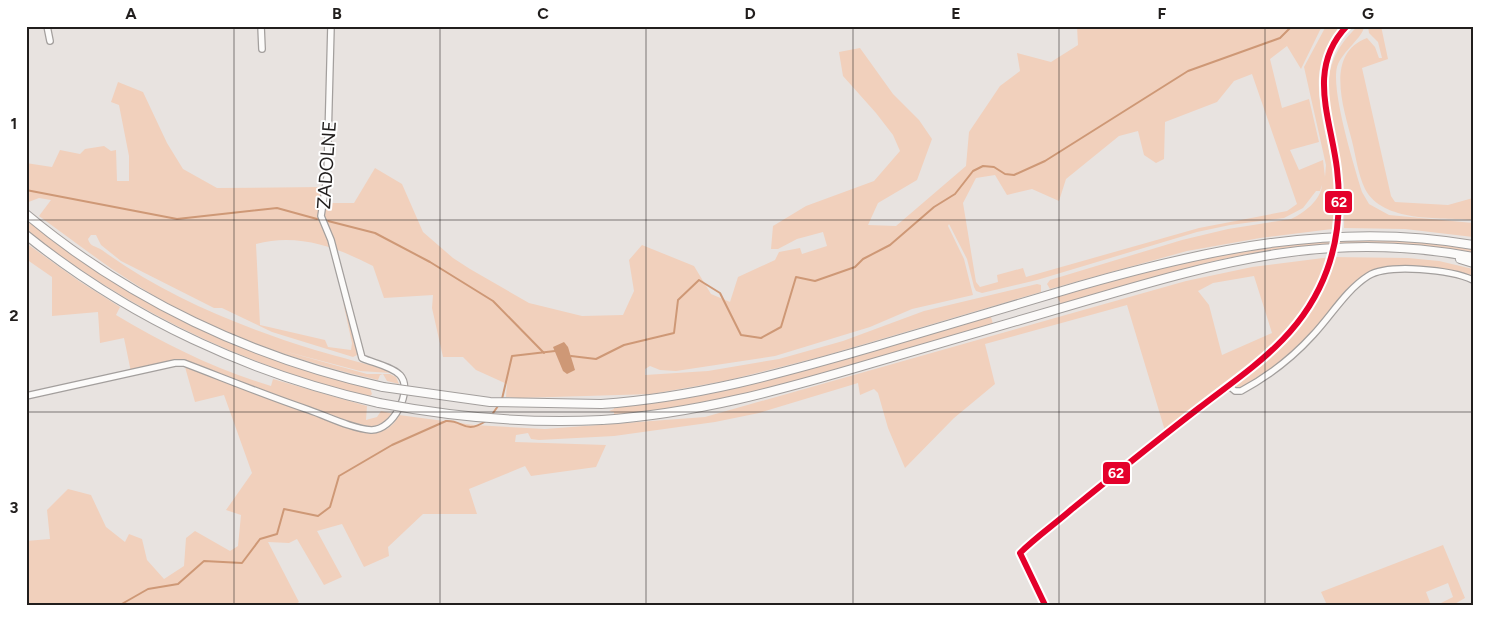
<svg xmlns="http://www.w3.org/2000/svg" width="1499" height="631" viewBox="0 0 1499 631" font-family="Figtree,sans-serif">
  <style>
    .green { fill: #f1d0bc; fill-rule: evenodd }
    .water { fill: #ce9876 }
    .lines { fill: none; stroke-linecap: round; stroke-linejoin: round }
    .stream { stroke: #ce9876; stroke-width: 2 }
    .minor-casing { stroke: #a39f9d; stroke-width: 8 }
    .highway-casing { stroke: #a39f9d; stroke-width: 10 }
    .minor { stroke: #fcfbfa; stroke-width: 5.5 }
    .highway { stroke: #fcfbfa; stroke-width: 8 }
    .minor-bridge-casing { stroke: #a39f9d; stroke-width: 8; stroke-linecap: butt }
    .highway-bridge-casing { stroke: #a39f9d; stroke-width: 10; stroke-linecap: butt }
    .minor-bridge { stroke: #fcfbfa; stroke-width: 5.5 }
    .highway-bridge { stroke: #fcfbfa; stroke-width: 8 }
    .bus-1-casing { stroke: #fff; stroke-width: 10 }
    .bus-1 { stroke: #e4002b; stroke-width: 6 }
    .grid { fill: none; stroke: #211e1d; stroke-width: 1; stroke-opacity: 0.55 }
    .labels { text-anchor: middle; stroke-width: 4; stroke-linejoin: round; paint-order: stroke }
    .street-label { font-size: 19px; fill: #211e1d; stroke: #fff }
    .line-badge { stroke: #fff; stroke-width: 2 }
    .badge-label { font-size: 14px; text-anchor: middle; font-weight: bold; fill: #fff }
    .neatline { fill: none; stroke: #211e1d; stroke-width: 2 }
    .grid-label { font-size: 16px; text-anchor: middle; font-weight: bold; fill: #211e1d }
  </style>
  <rect width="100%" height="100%" fill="#e8e3e0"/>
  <path class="green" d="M 1077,26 L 1322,26 L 1301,69 L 1287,46 L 1270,59 L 1282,108 L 1309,99 L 1319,142 L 1290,150 L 1299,170 L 1323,160 L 1325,177 L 1326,165 L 1304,67 L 1326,26 L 1345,26 C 1299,62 1326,125 1333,171 C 1336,191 1335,210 1332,229 L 1260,238 L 1187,251 L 1050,289 L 1047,284 L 1050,280 L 1182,240 L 1228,229 L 1291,219 C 1304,213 1321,200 1322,185 L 1320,191 L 1316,191 L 1303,208 L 1284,218 L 1230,225 L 1197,232 L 1037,280 L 982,293 L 976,291 L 974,287 L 967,259 L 949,224 L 948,226 L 964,259 L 973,295 L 912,309 L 870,327 L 775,356 L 676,371 L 660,370 L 650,366 L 645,369 L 645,375 L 708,371 L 779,359 L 843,341 L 924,311 L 1037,284 L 1041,285 L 1041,292 L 824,356 L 725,381 L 652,394 L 519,398 L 506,397 L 507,384 L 476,370 L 463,357 L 443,357 L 432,308 L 433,295 L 384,298 L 373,266 C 336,247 298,233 256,244 L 260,325 L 325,340 L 328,347 L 351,350 L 352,343 L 343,302 L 359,354 L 353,357 L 272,332 L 222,308 L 214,308 L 121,261 L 101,245 L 96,235 L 91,235 L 88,239 C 90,247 96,246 102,250 C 164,296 241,327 315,350 C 341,358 366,363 392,372 L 396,375 L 401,384 L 397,377 L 391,373 L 360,371 L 280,350 L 367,374 L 390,374 L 396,377 L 399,384 L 387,381 L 383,374 L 380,375 L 378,380 C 293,361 206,330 132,282 C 100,262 70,238 39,216 L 51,200 L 39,198 L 26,203 L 26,163 L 52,167 L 60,150 L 80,154 L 85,149 L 104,146 L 111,151 L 116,150 L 117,181 L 129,181 L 129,156 L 119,105 L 111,102 L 118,82 L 143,92 L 167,143 L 183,169 L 217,188 L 323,187 L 325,203 L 354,203 L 375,168 L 402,184 L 423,232 L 453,258 L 470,269 L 529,303 L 582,316 L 623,315 L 634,291 L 629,260 L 642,245 L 694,266 L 711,294 L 730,302 L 738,277 L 775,260 L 779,252 L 800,248 L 802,254 L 827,246 L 823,232 L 797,239 L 778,249 L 771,249 L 773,226 L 806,206 L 874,181 L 900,151 L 893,135 L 876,113 L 843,76 L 839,52 L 860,48 L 893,94 L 919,120 L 932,139 L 917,180 L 878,203 L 868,225 L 896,226 L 966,166 L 969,132 L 1000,86 L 1020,71 L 1017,53 L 1051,62 L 1078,45 ZM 1252,74 L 1297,204 L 1287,211 L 1199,228 L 1026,277 L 1023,268 L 997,275 L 998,282 L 980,287 L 976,282 L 963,203 L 976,178 L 995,175 L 1007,195 L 1032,189 L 1059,201 L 1066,179 L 1119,136 L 1138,131 L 1144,155 L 1156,163 L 1164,159 L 1165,122 L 1217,102 L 1234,81 Z
    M 1358,26 L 1364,26 C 1364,37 1342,51 1337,67 C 1331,91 1354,166 1362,192 L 1369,204 L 1389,215 L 1473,223 L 1473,237 L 1405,229 L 1344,228 C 1344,212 1345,194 1343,178 C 1335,119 1307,73 1358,26 Z
    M 1368,26 L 1381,26 L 1388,59 L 1362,68 L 1391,196 L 1395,202 L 1448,205 L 1473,198 L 1473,220 C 1439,217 1383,223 1365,189 C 1358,174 1356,157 1352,141 C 1344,109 1324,54 1367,38 L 1375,47 L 1379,58 L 1382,58 L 1378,42 L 1369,33 Z
    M 26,222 L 35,225 C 65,247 94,269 125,289 C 201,336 284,366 370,388 L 372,394 L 369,397 C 242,365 128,310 26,230 Z
    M 1362,239 L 1425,242 L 1473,249 L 1473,253 C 1395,240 1315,239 1238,256 C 1178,268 1120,288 1061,304 L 1057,297 L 1127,277 L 1219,254 L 1287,243 Z
    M 26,243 L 79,281 L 120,307 L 116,315 C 166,345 215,369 271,386 L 273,379 L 367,406 L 366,420 L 377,417 L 381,411 L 394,414 C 377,430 373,427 350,422 L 178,361 L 131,372 L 124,338 L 100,343 L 98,312 L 52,316 L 52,277 L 26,259 Z
    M 1331,257 L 1408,258 L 1439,261 L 1473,269 L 1473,280 L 1460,274 L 1401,270 L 1370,275 L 1283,363 L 1241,391 L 1229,386 L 1166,434 L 1127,305 L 985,344 L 995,384 L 954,418 L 905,468 L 888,428 L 878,393 L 874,389 L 860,395 L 858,383 L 759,413 L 715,422 L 614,436 L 539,440 L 531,439 L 528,433 L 516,435 L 515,442 L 606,445 L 596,467 L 531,476 L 525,466 L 469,489 L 477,514 L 423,514 L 388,547 L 389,556 L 364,567 L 342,524 L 317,531 L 342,577 L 324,585 L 297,539 L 289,543 L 268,542 L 299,602 L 294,605 L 26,605 L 26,541 L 50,539 L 47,510 L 68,489 L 91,495 L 106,527 L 125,542 L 129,534 L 142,539 L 147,560 L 164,579 L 184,566 L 186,538 L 195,531 L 230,551 L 238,546 L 241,515 L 226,510 L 252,473 L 224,395 L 195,402 L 185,367 L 304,412 L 369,432 L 387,429 L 394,423 L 399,415 L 474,425 L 545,429 L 705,417 L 1186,281 L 1252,267 ZM 1254,276 L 1272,333 L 1222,355 L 1209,305 L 1198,291 L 1213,283 Z
    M 988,317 L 991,317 L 993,324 L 989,326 C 865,362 743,403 614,415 L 614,412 L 609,411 L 614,409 L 614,407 C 743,393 865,353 988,317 Z
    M 1443,545 L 1465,598 L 1453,605 L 1437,605 L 1453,597 L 1448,583 L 1426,592 L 1431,605 L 1327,605 L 1321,592 Z"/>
  <path class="water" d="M 564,342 L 568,347 L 575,370 L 567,374 L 563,371 L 553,347 Z"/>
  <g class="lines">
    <path class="stream" d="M 26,190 L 177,219 L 277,208 L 317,219
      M 328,221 L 375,233 L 430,262 L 493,301 L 544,353
      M 571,356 L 596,359 L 624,345 L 674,333 L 678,300 L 699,280 L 720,293 L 741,335 L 761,338 L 781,327 L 796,277 L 815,281 L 855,267 L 863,259 L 890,245 L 934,207 L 955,194 L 973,171 L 983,166 L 994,167 L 1005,174 L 1014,175 L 1045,161 L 1188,71 L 1280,38 L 1292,26
      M 502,399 L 512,356 L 555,351
      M 491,416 L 498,406
      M 120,605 L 148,589 L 178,584 L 204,561 L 242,563 L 260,539 L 277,534 L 284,509 L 318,516 L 330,507 L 339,476 L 392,445 L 446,421 C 464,420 464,435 486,421"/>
    <defs>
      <path id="minor" d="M 47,26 L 50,41
        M 261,26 L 262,49
        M 1339,211 C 1339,197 1339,183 1337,169 C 1330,119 1307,68 1347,26
        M 1229,386 L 1235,391 L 1241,391 C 1267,377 1293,357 1313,335 C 1331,316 1346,290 1368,276 C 1389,263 1451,270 1473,280
        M 26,396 L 175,363 L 184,363 C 226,379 267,396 309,410 C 329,417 350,428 371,430 C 393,431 414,390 400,375 C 391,366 373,363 362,358 L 331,240 L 321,216 L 327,177 L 331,26
        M 1045,605 L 1020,553 C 1038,534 1061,518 1081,502 C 1120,470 1160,438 1200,407 C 1254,367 1301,336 1327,271"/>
      <path id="highway" d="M 26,214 C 129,300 252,358 383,387
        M 26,235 C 129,318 250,374 379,403
        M 1460,259 L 1473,263
        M 601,404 C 694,398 783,373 873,347 C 942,327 1010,306 1079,286 C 1208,249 1339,221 1473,245
        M 602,420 C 694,414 781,390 869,364 C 943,343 1016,321 1089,300 C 1222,261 1332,230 1473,257"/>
    </defs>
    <use href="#minor" class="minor-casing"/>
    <use href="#highway" class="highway-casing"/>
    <use href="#minor" class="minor"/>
    <use href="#highway" class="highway"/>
    <defs>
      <path id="minor-bridge" d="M 1327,271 L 1335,242 L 1339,211"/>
      <path id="highway-bridge" d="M 383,387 L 490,402 L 601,404
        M 379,403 C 453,417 527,424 602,420"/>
    </defs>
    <use href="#minor-bridge" class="minor-bridge-casing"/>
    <use href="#highway-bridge" class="highway-bridge-casing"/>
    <use href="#minor-bridge" class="minor-bridge"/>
    <use href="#highway-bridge" class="highway-bridge"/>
    <defs>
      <path id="bus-1" d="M 1045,605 L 1020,553 C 1036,537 1055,524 1072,509 C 1114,475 1156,441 1199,408 C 1252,367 1303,336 1327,270 C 1339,237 1341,203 1337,169 C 1331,119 1306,68 1347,26"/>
    </defs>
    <use href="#bus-1" class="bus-1-casing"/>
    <use href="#bus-1" class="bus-1"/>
  </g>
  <path class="grid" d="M 234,26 L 234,605M 440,26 L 440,605M 646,26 L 646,605M 853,26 L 853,605M 1059,26 L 1059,605M 1265,26 L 1265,605M 26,220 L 1473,220M 26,412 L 1473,412"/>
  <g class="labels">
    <g class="street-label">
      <text transform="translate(326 165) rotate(-86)" y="7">ZADOLNE</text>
    </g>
  </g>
  <g class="line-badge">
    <rect x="1324" y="190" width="29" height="24" rx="5" fill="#e4002b"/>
    <rect x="1102" y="461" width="29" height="24" rx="5" fill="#e4002b"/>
  </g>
  <g class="badge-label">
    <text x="1339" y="207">62</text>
    <text x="1116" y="478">62</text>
  </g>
  <rect width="1499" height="631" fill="none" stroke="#ffffff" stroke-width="55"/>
  <rect x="28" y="28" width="1444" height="576" class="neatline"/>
  <g class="grid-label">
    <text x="131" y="19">A</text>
    <text x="337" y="19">B</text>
    <text x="543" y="19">C</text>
    <text x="750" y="19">D</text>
    <text x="956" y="19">E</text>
    <text x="1162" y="19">F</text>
    <text x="1368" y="19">G</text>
    <text x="14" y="129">1</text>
    <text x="14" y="321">2</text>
    <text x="14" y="513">3</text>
  </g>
</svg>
